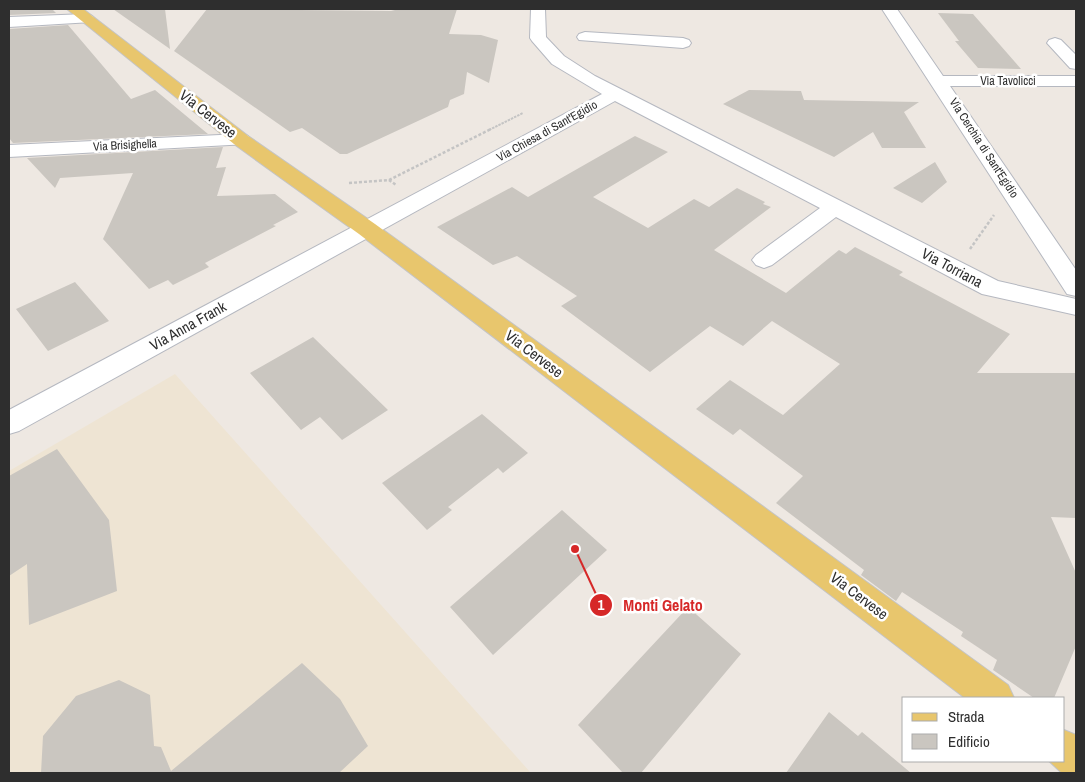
<svg xmlns="http://www.w3.org/2000/svg" width="1085" height="782" viewBox="0 0 1085 782" font-family="'Archivo Narrow',sans-serif">
  <style>
    .education { fill: #eee4d3 }
    .building { fill: #cac6c0 }
    .lines { fill: none; stroke-linecap: round; stroke-linejoin: round }
    .minor-casing { stroke: #b5b8c0; stroke-width: 2 }
    .major-casing { stroke: #c4c4c4; stroke-width: 2 }
    .path-far1 { stroke: #c4c4c4; stroke-width: 2; stroke-dasharray: 2.5 1; stroke-linecap: butt }
    .path { stroke: #c4c4c4; stroke-width: 2.5; stroke-dasharray: 3 2; stroke-linecap: butt }
    .minor { fill: #fff; fill-rule: evenodd }
    .major { fill: #e8c66d; fill-rule: evenodd }
    .labels { text-anchor: middle; stroke-width: 5; stroke-linejoin: round; paint-order: stroke }
    .far-street-label { font-size: 12px; fill: #2e2e2e; stroke: #fff }
    .street-label { font-size: 15px; fill: #2e2e2e; stroke: #fff }
    .leader { fill: none; stroke: #d62828; stroke-width: 2 }
    .callout-dot { fill: #d62828; stroke: #fff; stroke-width: 2 }
    .mark-label { font-size: 15px; text-anchor: middle; font-weight: bold; fill: #fff }
    .callout-label { font-size: 16px; text-anchor: middle; font-weight: bold; fill: #d62828; stroke: #fff; stroke-width: 5; stroke-linejoin: round; paint-order: stroke }
  </style>
  <rect width="100%" height="100%" fill="#eee8e2"/>
  <path class="education" d="M 175,374 L 531,773 L 9,773 L 9,471 Z"/>
  <path class="building" d="M 9,9 L 52,9 L 56,13 L 9,15 Z
    M 113,9 L 165,9 L 170,49 Z
    M 207,9 L 391,11 L 399,9 L 457,9 L 449,34 L 481,35 L 498,40 L 489,83 L 467,72 L 464,94 L 450,100 L 448,107 L 347,154 L 340,154 L 302,128 L 290,132 L 174,51 Z
    M 938,13 L 973,14 L 1021,69 L 978,68 L 955,41 L 959,41 Z
    M 68,25 L 131,99 L 155,90 L 208,134 L 13,143 L 9,138 L 9,29 Z
    M 749,90 L 801,91 L 804,100 L 919,102 L 904,112 L 926,148 L 882,148 L 873,132 L 834,157 L 723,104 Z
    M 635,136 L 668,152 L 593,197 L 648,228 L 694,199 L 709,207 L 737,188 L 765,202 L 763,204 L 771,207 L 714,250 L 786,293 L 839,250 L 846,254 L 855,247 L 903,272 L 899,275 L 1010,334 L 977,373 L 1076,373 L 1076,518 L 1051,517 L 1076,573 L 1076,646 L 1054,698 L 1034,698 L 993,670 L 997,660 L 961,636 L 963,632 L 902,592 L 896,601 L 861,575 L 864,570 L 776,503 L 803,476 L 740,429 L 733,435 L 696,409 L 730,380 L 783,415 L 840,364 L 772,321 L 743,346 L 710,326 L 650,372 L 561,306 L 577,296 L 517,256 L 493,265 L 437,227 L 512,187 L 528,197 Z
    M 223,147 L 216,168 L 226,167 L 217,196 L 275,194 L 298,212 L 273,225 L 276,226 L 205,263 L 209,267 L 173,285 L 168,280 L 149,289 L 103,239 L 133,173 L 60,178 L 55,188 L 27,158 Z
    M 935,162 L 947,182 L 922,203 L 893,188 Z
    M 75,282 L 109,321 L 48,351 L 16,309 Z
    M 313,337 L 388,410 L 342,440 L 320,417 L 301,430 L 250,373 Z
    M 482,414 L 528,453 L 503,473 L 498,468 L 448,507 L 452,510 L 427,530 L 382,483 Z
    M 57,449 L 109,520 L 117,591 L 29,625 L 27,564 L 9,576 L 9,476 Z
    M 562,510 L 607,550 L 493,655 L 450,607 Z
    M 688,607 L 741,654 L 641,773 L 623,773 L 578,725 Z
    M 302,663 L 340,699 L 368,746 L 339,773 L 41,773 L 43,736 L 76,696 L 119,680 L 150,695 L 154,746 L 161,747 L 171,771 Z
    M 829,712 L 858,736 L 862,732 L 911,773 L 786,773 Z"/>
  <g class="lines">
    <defs>
      <path id="minor" d="M 531,9 L 545,9 L 546,37 L 564,56 L 595,76 L 998,281 L 1076,299 L 1076,315 L 982,294 L 836,217 L 772,265 L 764,268 L 756,265 L 752,260 L 756,255 L 820,208 L 615,101 L 19,431 L 9,434 L 9,410 L 602,94 L 552,64 L 532,41 L 530,38 Z
        M 882,9 L 897,9 L 943,76 L 1076,76 L 1076,86 L 950,86 L 1076,270 L 1076,296 L 1067,294 Z
        M 87,14 L 92,16 L 95,19 L 92,22 L 9,27 L 9,17 Z
        M 585,32 L 683,38 L 689,40 L 691,43 L 689,46 L 683,48 L 579,40 L 577,37 L 579,34 Z
        M 1055,38 L 1061,40 L 1076,55 L 1076,69 L 1070,68 L 1047,43 L 1049,40 Z
        M 241,134 L 248,136 L 251,140 L 248,144 L 9,157 L 9,145 Z"/>
      <path id="major" d="M 67,9 L 83,9 L 248,136 L 375,224 L 1008,685 L 1014,698 L 965,698 L 359,234 L 234,144 Z
        M 1064,730 L 1076,735 L 1076,773 L 1062,773 L 1049,761 L 1064,761 Z"/>
    </defs>
    <use href="#minor" class="minor-casing"/>
    <use href="#major" class="major-casing"/>
    <path class="path-far1" d="M 489,130 L 523,113"/>
    <path class="path" d="M 389,180 L 491,129
      M 349,183 L 389,180 L 396,185
      M 970,249 L 994,215"/>
    <use href="#minor" class="minor"/>
    <use href="#major" class="major"/>
  </g>
  <g class="labels">
    <g class="far-street-label">
      <text x="1008" y="85">Via Tavolicci</text>
      <text transform="translate(547 131) rotate(-29)" y="4">Via Chiesa di Sant'Egidio</text>
      <text transform="translate(125 145) rotate(-3)" y="4">Via Brisighella</text>
      <text transform="translate(984 148) rotate(57)" y="4">Via Cerchia di Sant'Egidio</text>
    </g>
    <g class="street-label">
      <text transform="translate(208 114) rotate(38)" y="5">Via Cervese</text>
      <text transform="translate(952 268) rotate(28)" y="5">Via Torriana</text>
      <text transform="translate(188 326) rotate(-29)" y="5">Via Anna Frank</text>
      <text transform="translate(534 354) rotate(37)" y="5">Via Cervese</text>
      <text transform="translate(859 596) rotate(37)" y="5">Via Cervese</text>
    </g>
  </g>
  <path class="leader" d="M575 549L601 605"/>
  <g class="callout-dot">
    <circle cx="575" cy="549" r="5"/>
    <circle cx="601" cy="605" r="12"/>
  </g>
  <g class="mark-label">
    <text x="601" y="610">1</text>
  </g>
  <g class="callout-label">
    <text x="663" y="611">Monti Gelato</text>
  </g>
  <rect width="1085" height="782" fill="none" stroke="#2e2e2e" stroke-width="20"/>
  <rect x="902" y="697" width="162" height="65" fill="#ffffff" stroke="#ababab"/>
  <rect x="912" y="713" width="25" height="8" fill="#e8c66d" stroke="#ababab"/>
  <text x="948" y="722" font-size="15" fill="#2e2e2e">Strada</text>
  <rect x="912" y="734" width="25" height="15" fill="#cac6c0" stroke="#ababab"/>
  <text x="948" y="747" font-size="15" fill="#2e2e2e">Edificio</text>
</svg>
